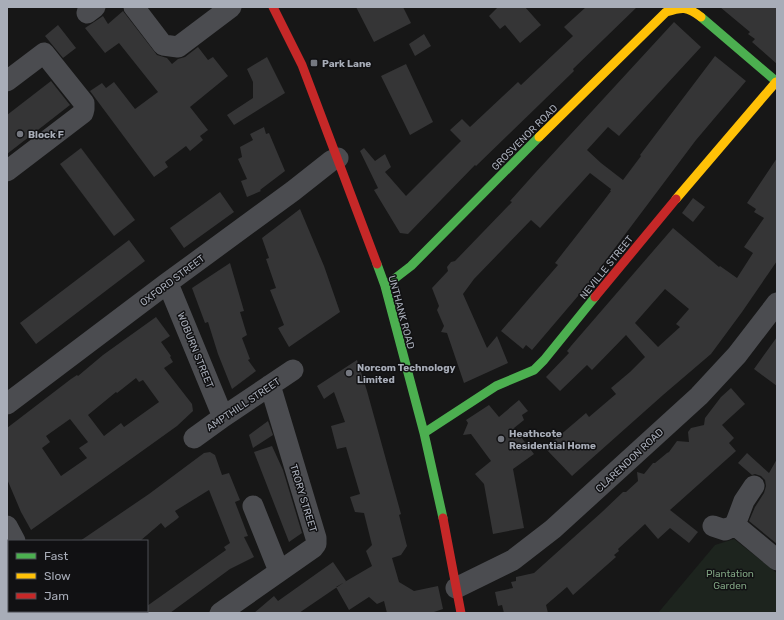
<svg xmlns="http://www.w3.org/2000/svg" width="784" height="620" viewBox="0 0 784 620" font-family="Rubik,sans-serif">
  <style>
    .green { fill: #1d241e }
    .building { fill: #353536; fill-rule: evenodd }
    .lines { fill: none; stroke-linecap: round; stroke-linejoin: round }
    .street { stroke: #4b4c50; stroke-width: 21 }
    .fast { stroke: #4caf50; stroke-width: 9 }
    .slow { stroke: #ffc107; stroke-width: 9 }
    .jam { stroke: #c62828; stroke-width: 9 }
    .poi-dot { fill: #757880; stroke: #111113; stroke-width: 1.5 }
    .labels { text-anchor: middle; stroke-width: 3; stroke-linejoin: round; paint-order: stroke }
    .poi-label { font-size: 10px; font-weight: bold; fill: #a8adb8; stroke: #111113; text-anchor: start }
    .street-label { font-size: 10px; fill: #a8adb8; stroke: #111113 }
    .park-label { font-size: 10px; fill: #7fa381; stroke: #111113 }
  </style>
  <rect width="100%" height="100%" fill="#171717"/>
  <path class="green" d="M 734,539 L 777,573 L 777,613 L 658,613 L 715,545 Z"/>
  <path class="building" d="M 356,7 L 403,7 L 411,23 L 374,42 Z
    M 498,7 L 525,7 L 541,25 L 520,43 L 505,25 L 500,29 L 489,16 Z
    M 586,7 L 637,7 L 573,69 L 574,71 L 476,166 L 475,165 L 408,234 L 400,233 L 374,190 L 378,188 L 360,151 L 364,148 L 375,161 L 385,154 L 391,167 L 385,172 L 406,196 L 461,141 L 450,130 L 462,119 L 470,127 L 518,82 L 521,85 L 573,36 L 564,27 Z
    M 720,7 L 777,7 L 777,64 L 752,42 L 755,39 L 748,34 L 750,32 Z
    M 123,11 L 157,55 L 167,58 L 172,64 L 178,59 L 185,57 L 198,47 L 208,60 L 213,57 L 228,76 L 190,107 L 208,130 L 200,136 L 203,140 L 190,151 L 186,146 L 165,162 L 168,167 L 154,177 L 90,91 L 102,83 L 106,88 L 114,82 L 135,109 L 158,92 L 119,43 L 105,53 L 85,28 L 103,16 L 108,24 Z
    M 674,22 L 701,47 L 619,136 L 608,127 L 587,150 L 601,163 L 623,180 L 641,156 L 640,155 L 715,56 L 746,81 L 696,140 L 584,289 L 532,350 L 526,345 L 523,349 L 501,331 L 558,265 L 555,263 L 602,203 L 611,191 L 610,191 L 611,189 L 590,173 L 540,228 L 531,220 L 474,279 L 463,294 L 487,348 L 497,336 L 508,363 L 464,383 L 447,333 L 441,332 L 444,326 L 437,310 L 439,306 L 432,288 L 448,271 L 447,267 L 451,262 L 455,261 L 512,202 L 510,201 L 536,172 Z
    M 58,25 L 76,48 L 63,58 L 45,36 Z
    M 424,34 L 431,46 L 415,56 L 409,44 Z
    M 267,57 L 285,93 L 234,125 L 227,115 L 253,98 L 253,82 L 247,69 Z
    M 406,64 L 433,122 L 410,135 L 381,76 Z
    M 51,81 L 70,105 L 7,154 L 7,115 Z
    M 264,127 L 266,134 L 269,133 L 285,171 L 260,190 L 261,191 L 247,197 L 241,181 L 247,179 L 238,159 L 242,157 L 240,147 L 253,140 L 250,134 Z
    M 81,148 L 135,220 L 114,236 L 60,164 Z
    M 777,158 L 777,261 L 742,312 L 711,354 L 663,395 L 572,476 L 545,448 L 586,413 L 589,417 L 616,394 L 611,388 L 630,372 L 645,357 L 626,335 L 592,370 L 587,365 L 560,391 L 546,377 L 569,353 L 567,351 L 571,346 L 673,228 L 719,267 L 720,266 L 737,278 L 753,253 L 744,247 L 764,218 L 754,212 L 756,209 L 747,203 ZM 665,289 L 689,309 L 676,324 L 680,327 L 658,347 L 635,323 Z
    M 220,192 L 234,212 L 184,248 L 170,228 Z
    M 693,198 L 705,207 L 693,222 L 682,213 Z
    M 300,209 L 324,266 L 340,312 L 289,347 L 278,328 L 284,325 L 270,290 L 276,288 L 266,259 L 269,258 L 262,238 Z
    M 129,240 L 145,261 L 36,344 L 20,323 Z
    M 230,263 L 244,311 L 240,312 L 247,335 L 242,338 L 250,359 L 248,360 L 256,371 L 232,389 L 218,354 L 208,322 L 205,323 L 192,288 Z
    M 156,317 L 170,336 L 161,342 L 171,356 L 170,357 L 173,362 L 164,368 L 192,404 L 193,411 L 177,426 L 124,464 L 31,530 L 21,512 L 7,479 L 7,428 L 71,379 L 77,375 L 78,376 L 103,355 ZM 136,378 L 139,382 L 143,380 L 159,402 L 124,427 L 121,423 L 104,436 L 88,415 L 116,392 L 117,393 ZM 70,419 L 88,442 L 79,448 L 87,458 L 61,476 L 42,448 L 50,442 L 46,436 Z
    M 777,337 L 777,386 L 754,369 Z
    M 357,360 L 367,391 L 401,514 L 399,515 L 407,546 L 401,555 L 392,558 L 399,582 L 414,591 L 438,586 L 443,609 L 431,613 L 387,613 L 384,601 L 377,604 L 369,597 L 349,610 L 336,587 L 372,566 L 366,551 L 372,545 L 364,513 L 355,512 L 350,497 L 360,494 L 346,447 L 337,449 L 331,426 L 345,422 L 334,392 L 324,399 L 317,386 Z
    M 731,388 L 745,404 L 722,425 L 734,438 L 729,443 L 736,451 L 670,510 L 698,532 L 689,543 L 670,528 L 658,539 L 645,524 L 618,549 L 619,551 L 614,555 L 616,557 L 573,595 L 567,587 L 546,605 L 548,613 L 504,613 L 502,605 L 498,606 L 495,592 L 513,588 L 511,582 L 516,581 L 516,577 L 534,573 L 602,512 L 623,492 L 626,492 L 638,481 L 637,472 L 644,474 L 653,463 L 655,463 L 667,453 L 669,452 L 677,441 L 689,442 L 688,432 L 691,428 L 704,425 L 705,418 L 721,397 Z
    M 519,400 L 528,411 L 522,415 L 524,420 L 514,428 L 534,454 L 513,469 L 524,528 L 493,534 L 484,484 L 475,474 L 491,461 L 471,434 L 463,435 L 468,423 L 466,420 L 489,405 L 499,417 Z
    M 268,421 L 273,435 L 253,448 L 249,435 Z
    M 272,446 L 283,470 L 302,533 L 289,542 L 254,452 Z
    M 210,452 L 215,455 L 222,475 L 229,473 L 240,500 L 235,502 L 248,536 L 244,537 L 254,557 L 230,569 L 170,613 L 136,613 L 139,611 L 147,611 L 147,606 L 226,550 L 224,547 L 230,543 L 209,490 L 175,511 L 179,517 L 177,519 L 165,528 L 161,523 L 140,541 L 80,541 L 149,494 L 204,453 Z
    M 747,453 L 769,473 L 777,459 L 777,544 L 749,521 L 755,507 L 764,493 L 766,486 L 765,480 L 761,476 L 755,474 L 752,475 L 738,463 Z
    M 333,562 L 346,581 L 299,613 L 254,613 L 274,596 L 278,601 Z"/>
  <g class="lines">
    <path class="street" d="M 134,7 L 163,45 L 178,47 L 231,7
      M 87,13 L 95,7
      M 7,81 L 44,53 L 84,103 L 84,109 L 83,113 L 7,171
      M 166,284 L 171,291 L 223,417
      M 7,404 L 166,284 L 293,191 L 331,161 L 338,158
      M 194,438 L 223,417 L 293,370
      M 754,486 L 744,501 L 735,525 L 777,560
      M 253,506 L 279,571
      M 7,526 L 15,541
      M 713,526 L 725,530 L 735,525
      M 456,588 L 513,560 L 553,529 L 699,396 L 737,355 L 777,303
      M 50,611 L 51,613
      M 220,613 L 313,548 L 316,544 L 316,538 L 270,385"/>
    <path class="fast" d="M 701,17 L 777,82
      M 377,264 L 385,286 L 424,433 L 443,518
      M 385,286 L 411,266 L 539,137
      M 424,433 L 496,386 L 534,370 L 544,360 L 595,297"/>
    <path class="slow" d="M 539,137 L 666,12 C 682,7 687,6 701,17
      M 676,199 L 776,82"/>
    <path class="jam" d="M 273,7 L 302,65 L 377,264
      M 595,297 L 676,199
      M 443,518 L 461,613"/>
  </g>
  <g class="poi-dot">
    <rect x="310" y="59" width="8" height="8" rx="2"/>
    <circle cx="20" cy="134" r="4"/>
    <circle cx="349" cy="373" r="4"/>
    <circle cx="501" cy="439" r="4"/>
  </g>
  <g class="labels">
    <g class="poi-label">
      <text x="322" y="67">Park Lane</text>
      <text x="28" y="138">Block F</text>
      <text x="357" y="371">Norcom Technology<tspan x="357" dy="12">Limited</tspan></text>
      <text x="509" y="437">Heathcote<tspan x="509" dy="12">Residential Home</tspan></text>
    </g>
    <g class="street-label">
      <text transform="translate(524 137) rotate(-45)" y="4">GROSVENOR ROAD</text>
      <text transform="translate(606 267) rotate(-51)" y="4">NEVILLE STREET</text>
      <text transform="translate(172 280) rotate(-37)" y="4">OXFORD STREET</text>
      <text transform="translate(402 312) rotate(75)" y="4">UNTHANK ROAD</text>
      <text transform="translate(196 350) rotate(68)" y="4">WOBURN STREET</text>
      <text transform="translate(243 404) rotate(-34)" y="4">AMPTHILL STREET</text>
      <text transform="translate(629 460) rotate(-43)" y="4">CLARENDON ROAD</text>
      <text transform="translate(304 498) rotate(73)" y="4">TRORY STREET</text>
    </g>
    <g class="park-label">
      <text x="730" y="577">Plantation<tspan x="730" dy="12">Garden</tspan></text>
    </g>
  </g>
  <rect width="784" height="620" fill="none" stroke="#a8adb8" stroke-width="16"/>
  <rect x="8" y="540" width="140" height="72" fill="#111113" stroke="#4d4f55"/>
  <rect x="16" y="553" width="20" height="6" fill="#4caf50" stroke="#4d4f55"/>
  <text x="44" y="560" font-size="12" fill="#a8adb8">Fast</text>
  <rect x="16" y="573" width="20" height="6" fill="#ffc107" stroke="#4d4f55"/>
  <text x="44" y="580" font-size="12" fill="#a8adb8">Slow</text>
  <rect x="16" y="593" width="20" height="6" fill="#c62828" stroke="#4d4f55"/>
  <text x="44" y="600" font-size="12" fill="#a8adb8">Jam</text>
</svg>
